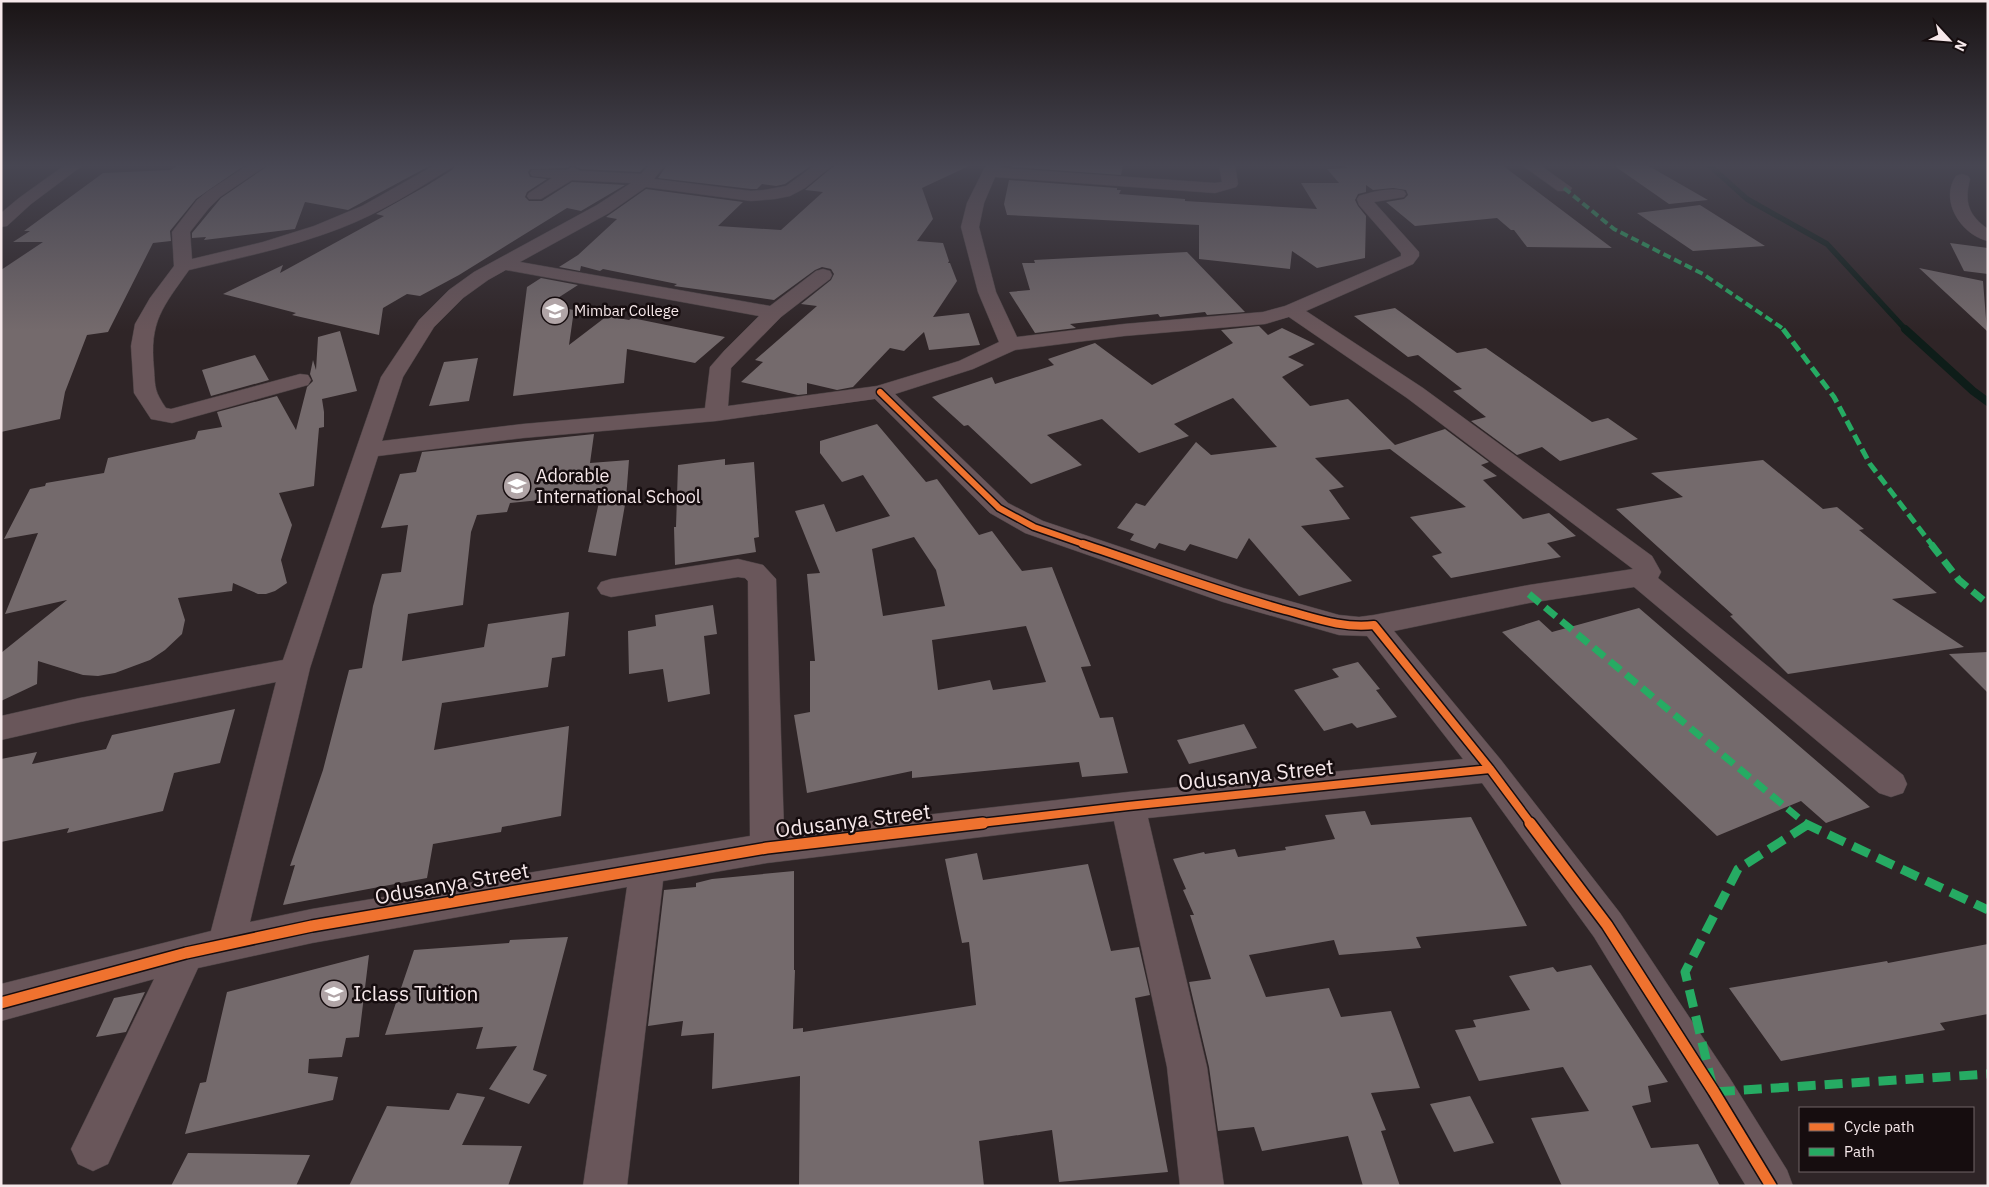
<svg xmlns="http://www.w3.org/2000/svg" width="1989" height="1187" viewBox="0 0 1989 1187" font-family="'IBM Plex Sans',sans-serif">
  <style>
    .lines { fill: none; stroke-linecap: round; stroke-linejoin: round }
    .stream-far1 { stroke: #0e1d19; stroke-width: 5.5 }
    .stream { stroke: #0e1d19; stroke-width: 8 }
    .building { fill: #746a6c; fill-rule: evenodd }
    .minor-casing { stroke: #4a4143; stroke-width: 1 }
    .minor { fill: #69565a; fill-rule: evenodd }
    .quiet-far3 { stroke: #26ab63; stroke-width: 4; stroke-dasharray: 8 4; stroke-linecap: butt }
    .quiet-far2 { stroke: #26ab63; stroke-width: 5; stroke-dasharray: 11 5; stroke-linecap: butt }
    .quiet-far1 { stroke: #26ab63; stroke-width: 7; stroke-dasharray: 14 7; stroke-linecap: butt }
    .quiet { stroke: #26ab63; stroke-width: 9; stroke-dasharray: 18 9; stroke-linecap: butt }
    .cycleway-far2-casing { stroke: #160d0f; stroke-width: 9 }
    .cycleway-far1-casing { stroke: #160d0f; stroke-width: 11 }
    .cycleway-casing { stroke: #160d0f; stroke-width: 14 }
    .cycleway-far2 { stroke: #ef722f; stroke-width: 6 }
    .cycleway-far1 { stroke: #ef722f; stroke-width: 8 }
    .cycleway { stroke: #ef722f; stroke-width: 11 }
    .labels { text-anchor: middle; stroke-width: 5; stroke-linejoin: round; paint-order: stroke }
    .far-poi-label { font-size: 15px; fill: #f6e8ea; stroke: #160d0f; text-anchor: start }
    .poi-label { font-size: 18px; fill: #f6e8ea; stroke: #160d0f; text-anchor: start }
    .near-street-label { font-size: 21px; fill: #f6e8ea; stroke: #160d0f }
    .near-poi-label { font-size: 21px; fill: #f6e8ea; stroke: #160d0f; text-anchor: start }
  </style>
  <rect width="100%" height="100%" fill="#2f2527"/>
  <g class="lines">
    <path class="stream-far1" d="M 1709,165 L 1747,199 L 1827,244 L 1906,330"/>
    <path class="stream" d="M 1905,329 L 1973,391 L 1988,402"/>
  </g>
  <path class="building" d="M 178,165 L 245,165 L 196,199 L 170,231 L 171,241 L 153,243 L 108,332 L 87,335 L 65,392 L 60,419 L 1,432 L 1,270 L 43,242 L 13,242 L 30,231 L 24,231 L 103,173 L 171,170 Z
    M 269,165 L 431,165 L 348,210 L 305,202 L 295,229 L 204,240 L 206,237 L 192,238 L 192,233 L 221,198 Z
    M 456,165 L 646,165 L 640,172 L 581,169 L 572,165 L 566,168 L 530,169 L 528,172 L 530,177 L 547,179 L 527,192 L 525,197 L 529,201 L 542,201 L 572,182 L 625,185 L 581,211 L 567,208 L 459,275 L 420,296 L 407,294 L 383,308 L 379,335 L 292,315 L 296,313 L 223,294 L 283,265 L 280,273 L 384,216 L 376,214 L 426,186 L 452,170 Z
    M 667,165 L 812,165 L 785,184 L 776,186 L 762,184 L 757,189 L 751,189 L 658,178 Z
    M 835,165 L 971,165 L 922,188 L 933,219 L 917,241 L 943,243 L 949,261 L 948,263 L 950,263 L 957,281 L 933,317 L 969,313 L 980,345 L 929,350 L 924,332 L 904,351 L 890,348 L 853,387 L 837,390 L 807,383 L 807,394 L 798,395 L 741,382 L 763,362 L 755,360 L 817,306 L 801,304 L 831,280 L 834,274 L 831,269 L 822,267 L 815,270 L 774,300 L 674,286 L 677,284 L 603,269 L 600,271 L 581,266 L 580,271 L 559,267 L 578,255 L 617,219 L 606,217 L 646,189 L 743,202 L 718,226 L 781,230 L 823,192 L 805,190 Z
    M 1012,165 L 1123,165 L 1121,175 L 1012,167 Z
    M 1343,165 L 1502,165 L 1612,248 L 1527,247 L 1514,230 L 1511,230 L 1497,218 L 1415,226 L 1386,202 L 1404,199 L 1408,195 L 1406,190 L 1393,188 L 1373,190 L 1366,185 L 1366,192 L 1358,194 L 1355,200 L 1358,206 L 1366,216 L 1365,258 L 1317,268 L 1292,251 L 1290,269 L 1199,259 L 1199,225 L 1007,215 L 1004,204 L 1009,180 L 1117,188 L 1117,190 L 1121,190 L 1119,194 L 1185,199 L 1185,201 L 1317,209 L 1301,183 L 1339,183 L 1327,169 L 1347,168 Z
    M 1618,165 L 1647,165 L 1708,200 L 1669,204 L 1616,167 Z
    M 1700,205 L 1765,246 L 1693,251 L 1637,213 Z
    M 1950,243 L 1988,248 L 1988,274 L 1964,271 Z
    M 1187,252 L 1245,312 L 1207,315 L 1205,312 L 1160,317 L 1158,314 L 1070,324 L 1076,328 L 1035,333 L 1009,292 L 1030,290 L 1022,263 L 1035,263 L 1034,260 Z
    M 1919,268 L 1983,281 L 1987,331 Z
    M 541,278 L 578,285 L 547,305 L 574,310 L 569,345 L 607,316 L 629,320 L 632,318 L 725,337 L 695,363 L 627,349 L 624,383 L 513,396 L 527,287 Z
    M 1395,308 L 1457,353 L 1486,348 L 1592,422 L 1608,418 L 1638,439 L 1560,461 L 1542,447 L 1517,455 L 1471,421 L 1486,417 L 1453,391 L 1462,389 L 1418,355 L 1408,357 L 1354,316 Z
    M 1259,326 L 1268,335 L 1282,328 L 1315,344 L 1288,357 L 1304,365 L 1282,377 L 1310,406 L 1348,399 L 1395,445 L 1445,429 L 1489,462 L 1481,465 L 1497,476 L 1483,480 L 1523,519 L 1549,513 L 1576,536 L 1547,543 L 1561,557 L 1451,578 L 1432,556 L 1442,553 L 1410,517 L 1466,507 L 1390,449 L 1315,458 L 1344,487 L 1329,490 L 1350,519 L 1301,526 L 1352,581 L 1299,596 L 1249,538 L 1237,559 L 1190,544 L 1185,551 L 1159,543 L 1155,549 L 1130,540 L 1134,534 L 1117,528 L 1136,503 L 1145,506 L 1196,442 L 1211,455 L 1277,447 L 1233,398 L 1174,424 L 1189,436 L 1139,453 L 1102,419 L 1047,435 L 1082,465 L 1031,484 L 968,425 L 964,426 L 932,397 L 992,377 L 995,384 L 1054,365 L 1048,359 L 1095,343 L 1152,385 L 1233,343 L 1221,330 Z
    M 340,331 L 357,391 L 322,399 L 324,412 L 324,427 L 319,428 L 314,486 L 279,493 L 292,525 L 281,560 L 287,583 L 275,591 L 266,594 L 258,594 L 233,583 L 232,591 L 178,598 L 185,620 L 182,634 L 165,650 L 150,660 L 115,673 L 98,676 L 83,675 L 38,661 L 37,684 L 1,701 L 1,653 L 67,600 L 5,614 L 38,533 L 4,539 L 30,489 L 45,486 L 46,483 L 104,473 L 108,458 L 195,439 L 198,431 L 222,427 L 217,412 L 277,396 L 296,430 L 307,387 L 313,381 L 310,374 L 313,360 L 316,370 L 318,337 Z
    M 255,355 L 269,380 L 211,396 L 202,370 Z
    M 478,358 L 469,401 L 429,406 L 444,362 Z
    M 877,424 L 926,482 L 937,479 L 979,535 L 992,531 L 1022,571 L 1052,567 L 1091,666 L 1081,667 L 1100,718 L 1113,717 L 1128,773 L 1082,777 L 1079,762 L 912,778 L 912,771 L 807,793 L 794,715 L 810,712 L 810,661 L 815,661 L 807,574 L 820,573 L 795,511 L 824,504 L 836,532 L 890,516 L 863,475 L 842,482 L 820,453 L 820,441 ZM 914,537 L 936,570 L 945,606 L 883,616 L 872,549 ZM 1026,626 L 1046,682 L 993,690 L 990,680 L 938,690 L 932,640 Z
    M 594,434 L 590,463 L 629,460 L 626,499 L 616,556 L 588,552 L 599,502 L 587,503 L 589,490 L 541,494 L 540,500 L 510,503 L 507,512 L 477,515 L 471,532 L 463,605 L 408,614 L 402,661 L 484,647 L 488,624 L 569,612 L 565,656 L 552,658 L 548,687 L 442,703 L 434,750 L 569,726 L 561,816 L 502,827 L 501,832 L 433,844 L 427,878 L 283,905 L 295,865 L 290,866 L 323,770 L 349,670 L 362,668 L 373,606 L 382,574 L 401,572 L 408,525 L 381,528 L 400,474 L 416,472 L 422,452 Z
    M 725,459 L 725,465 L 754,462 L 759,537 L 754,538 L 756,552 L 675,565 L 674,527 L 676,527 L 678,465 Z
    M 1763,460 L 1823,509 L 1837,507 L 1864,529 L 1859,530 L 1937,593 L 1892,599 L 1964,647 L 1788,674 L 1730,616 L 1733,615 L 1616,509 L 1683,497 L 1651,473 Z
    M 713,605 L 717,634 L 704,636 L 710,694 L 668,702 L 663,669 L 629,674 L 628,631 L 656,626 L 655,615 Z
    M 1639,608 L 1870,807 L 1826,823 L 1801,801 L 1717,836 L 1502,632 L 1539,620 L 1552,632 Z
    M 1988,652 L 1988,693 L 1949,654 Z
    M 1358,662 L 1380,689 L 1376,690 L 1397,717 L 1357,728 L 1352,723 L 1324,731 L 1294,690 L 1339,677 L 1332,669 Z
    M 235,709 L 220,763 L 174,773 L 163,811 L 67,833 L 69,828 L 1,842 L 1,759 L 37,752 L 32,764 L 106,749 L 112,735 Z
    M 1244,724 L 1257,748 L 1189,764 L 1177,740 Z
    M 1365,811 L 1371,825 L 1471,817 L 1527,926 L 1416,937 L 1421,948 L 1339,955 L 1334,940 L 1249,955 L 1266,997 L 1329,988 L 1341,1017 L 1391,1011 L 1420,1088 L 1371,1093 L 1386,1130 L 1381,1131 L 1400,1186 L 1363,1186 L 1348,1136 L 1262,1151 L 1254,1127 L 1218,1131 L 1209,1067 L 1189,982 L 1211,979 L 1190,915 L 1194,915 L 1183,890 L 1186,889 L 1173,859 L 1204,852 L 1205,854 L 1235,849 L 1238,857 L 1286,850 L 1285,847 L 1335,839 L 1325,815 Z
    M 977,853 L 983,880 L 1088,864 L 1111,951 L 1139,947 L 1150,995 L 1135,998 L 1168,1172 L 1059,1182 L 1052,1130 L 979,1141 L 984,1186 L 799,1186 L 800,1076 L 712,1089 L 714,1033 L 681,1036 L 683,1021 L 648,1026 L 664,890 L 696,887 L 696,883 L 712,879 L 794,871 L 794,970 L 795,970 L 793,1029 L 803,1028 L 803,1032 L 976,1005 L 969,942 L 962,943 L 945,859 Z
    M 568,937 L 533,1070 L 547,1075 L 529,1104 L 489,1089 L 517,1046 L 476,1049 L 483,1027 L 385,1035 L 414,950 L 509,943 L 510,940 Z
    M 1988,944 L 1988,1014 L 1940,1023 L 1945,1030 L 1781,1061 L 1729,988 L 1887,961 L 1888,963 Z
    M 369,955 L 359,1037 L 346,1038 L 342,1057 L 309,1059 L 308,1073 L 338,1077 L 333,1100 L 185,1134 L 200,1083 L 206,1082 L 227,992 Z
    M 1591,965 L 1668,1082 L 1648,1086 L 1651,1102 L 1632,1106 L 1651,1148 L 1698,1144 L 1720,1186 L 1562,1186 L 1531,1118 L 1589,1111 L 1563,1067 L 1479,1081 L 1455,1030 L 1476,1027 L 1473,1020 L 1530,1010 L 1509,976 L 1553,967 L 1557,972 Z
    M 145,992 L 126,1032 L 96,1037 L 114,998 Z
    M 457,1093 L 485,1097 L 462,1145 L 522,1146 L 508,1186 L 349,1186 L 387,1106 L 449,1110 Z
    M 1470,1096 L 1494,1143 L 1454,1152 L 1430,1104 Z
    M 188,1153 L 310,1155 L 296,1186 L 171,1186 Z"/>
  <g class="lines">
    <defs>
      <path id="minor" d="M 65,165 L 83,165 L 31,204 L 7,226 L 1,227 L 1,213 L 19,198 Z
        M 248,165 L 267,165 L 220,197 L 209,208 L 190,232 L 192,259 L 263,242 L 314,226 L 362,206 L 435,165 L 454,165 L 451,168 C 416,190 380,213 341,228 C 292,247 240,258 189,270 C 163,307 149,321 154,369 C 155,388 155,392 166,408 L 171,409 L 300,374 L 308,375 L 311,380 L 308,385 L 172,423 L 151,419 L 134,393 L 131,346 L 135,324 L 150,298 L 174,266 L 172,232 L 175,228 L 197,200 L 208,191 Z
        M 649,165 L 665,165 L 654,179 L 751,191 L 764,190 L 786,186 L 815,165 L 833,165 L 805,188 L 790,196 L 775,199 L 751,201 L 646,187 L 609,213 L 520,262 L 770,306 L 816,271 L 823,269 L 830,271 L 832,275 L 830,279 L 781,317 L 731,368 L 728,406 L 877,386 L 959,361 L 999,342 L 978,292 L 961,227 L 967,203 L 986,165 L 1002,165 L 1000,168 L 1215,183 L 1222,182 L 1219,165 L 1235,165 L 1238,184 L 1236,187 L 1215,193 L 995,177 L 984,203 L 979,227 L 996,292 L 1017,337 L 1124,324 L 1263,312 L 1285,306 L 1401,256 L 1401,253 L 1359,205 L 1357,199 L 1359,196 C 1372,192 1391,187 1404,191 L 1406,194 L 1404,197 L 1374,202 L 1419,252 L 1419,256 L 1413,264 L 1306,311 L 1423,388 L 1652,556 L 1661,572 L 1658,578 L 1903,775 L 1907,784 L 1903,793 L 1891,797 L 1879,793 L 1634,587 L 1529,603 L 1394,631 L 1501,760 L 1620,913 L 1729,1077 L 1787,1170 L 1793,1186 L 1746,1186 L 1594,937 L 1482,783 L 1148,818 L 1207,1067 L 1224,1186 L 1180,1186 L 1167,1067 L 1114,821 L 767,863 L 663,881 L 627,1186 L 583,1186 L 627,887 L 312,943 L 198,968 L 108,1164 L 93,1171 L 78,1164 L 71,1149 L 154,979 L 1,1021 L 1,984 L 211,931 L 276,682 L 80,722 L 1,740 L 1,716 L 80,698 L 283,660 L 381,377 L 419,320 L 449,290 L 474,272 L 597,205 L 631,183 L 572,180 L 541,199 L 529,199 L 527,196 L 529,193 L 552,178 L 532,176 L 530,173 L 532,170 L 566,170 L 573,167 L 580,171 L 641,174 ZM 506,270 L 759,316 L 724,351 L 710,367 L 705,408 L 523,424 L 382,441 L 403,377 L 434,327 L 463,298 L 488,280 ZM 1289,317 L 1407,398 L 1633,569 L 1529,585 L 1374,615 L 1359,617 L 1339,615 L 1243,588 L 1043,521 L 1008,503 L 895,394 L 973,369 L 1015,350 L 1124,336 L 1265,324 ZM 875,399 L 990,513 L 1025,533 L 1223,602 L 1339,635 L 1367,636 L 1463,759 L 1128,792 L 784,831 L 776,579 L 763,565 L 738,559 L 611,579 L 601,582 L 597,588 L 601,594 L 611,597 L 738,577 L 745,578 L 748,581 L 750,836 L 312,909 L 250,922 L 310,668 L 378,456 L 523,438 L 716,421 Z
        M 1522,165 L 1540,165 L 1572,188 L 1570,191 L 1558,191 Z
        M 1962,174 L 1968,176 L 1970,179 C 1964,202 1968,215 1988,229 L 1988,241 C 1961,235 1939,200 1956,176 Z"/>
    </defs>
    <use href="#minor" class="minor-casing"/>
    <use href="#minor" class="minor"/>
    <path class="quiet-far3" d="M 1564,188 L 1614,229 L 1703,274 L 1785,330"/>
    <path class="quiet-far2" d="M 1783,329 L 1834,397 L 1870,464 L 1932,545"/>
    <path class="quiet-far1" d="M 1931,544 L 1959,580 L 1988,604
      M 1529,594 L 1806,824"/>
    <path class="quiet" d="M 1804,823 L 1988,910
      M 1807,825 L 1738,869 L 1685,972 L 1714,1092 L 1988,1074"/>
    <defs>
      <path id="cycleway-far2" d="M 880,392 L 999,508 L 1034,527 L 1086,545"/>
      <path id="cycleway-far1" d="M 1083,544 C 1149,566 1214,590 1281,609 C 1312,617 1342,629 1374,625 L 1490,769 L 1531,824
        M 972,824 L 1128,806 L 1490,769"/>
      <path id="cycleway" d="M 1530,823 L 1607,925 L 1714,1092 L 1771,1186
        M 1,1003 L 186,953 L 312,926 L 767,848 L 983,823"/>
    </defs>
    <use href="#cycleway-far2" class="cycleway-far2-casing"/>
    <use href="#cycleway-far1" class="cycleway-far1-casing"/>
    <use href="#cycleway" class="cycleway-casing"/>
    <use href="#cycleway-far2" class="cycleway-far2"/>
    <use href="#cycleway-far1" class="cycleway-far1"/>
    <use href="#cycleway" class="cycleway"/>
  </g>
  <linearGradient id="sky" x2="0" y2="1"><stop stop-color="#1a1415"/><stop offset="0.5" stop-color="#474652"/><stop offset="1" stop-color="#474652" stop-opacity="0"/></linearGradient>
  <rect width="1989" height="331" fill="url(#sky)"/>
  <defs>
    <symbol id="school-disc" viewBox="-11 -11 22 22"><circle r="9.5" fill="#b0a4a6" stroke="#160d0f"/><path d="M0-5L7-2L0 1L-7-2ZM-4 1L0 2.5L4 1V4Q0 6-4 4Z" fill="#fff"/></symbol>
  </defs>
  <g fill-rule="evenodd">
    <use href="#school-disc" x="539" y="295" width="32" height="32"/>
    <use href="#school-disc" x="501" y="470" width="32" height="32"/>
    <use href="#school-disc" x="318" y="978" width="32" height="32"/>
  </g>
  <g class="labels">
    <g class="far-poi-label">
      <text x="574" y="316">Mimbar College</text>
    </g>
    <g class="poi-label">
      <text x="536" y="482">Adorable<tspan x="536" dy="21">International School</tspan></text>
    </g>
    <g class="near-street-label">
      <text transform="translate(1256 775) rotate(-6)" y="7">Odusanya Street</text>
      <text transform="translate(853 821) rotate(-7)" y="7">Odusanya Street</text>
      <text transform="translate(452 884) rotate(-10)" y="7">Odusanya Street</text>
    </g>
    <g class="near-poi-label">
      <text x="353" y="1001">Iclass Tuition</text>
    </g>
  </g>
  <rect width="1989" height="1187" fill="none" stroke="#f6e8ea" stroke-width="5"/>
  <rect x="1799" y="1107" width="175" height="65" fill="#160d0f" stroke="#706567"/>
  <rect x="1809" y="1123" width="25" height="8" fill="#ef722f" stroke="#706567"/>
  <text x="1844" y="1132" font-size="15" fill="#f6e8ea">Cycle path</text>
  <rect x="1809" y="1148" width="25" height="8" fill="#26ab63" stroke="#706567"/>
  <text x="1844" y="1157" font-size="15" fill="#f6e8ea">Path</text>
  <g transform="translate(1949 40) rotate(116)" stroke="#160d0f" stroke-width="4" paint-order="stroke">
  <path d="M0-4L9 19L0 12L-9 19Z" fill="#f6e8ea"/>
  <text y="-8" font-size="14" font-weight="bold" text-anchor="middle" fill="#f6e8ea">N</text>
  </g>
</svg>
